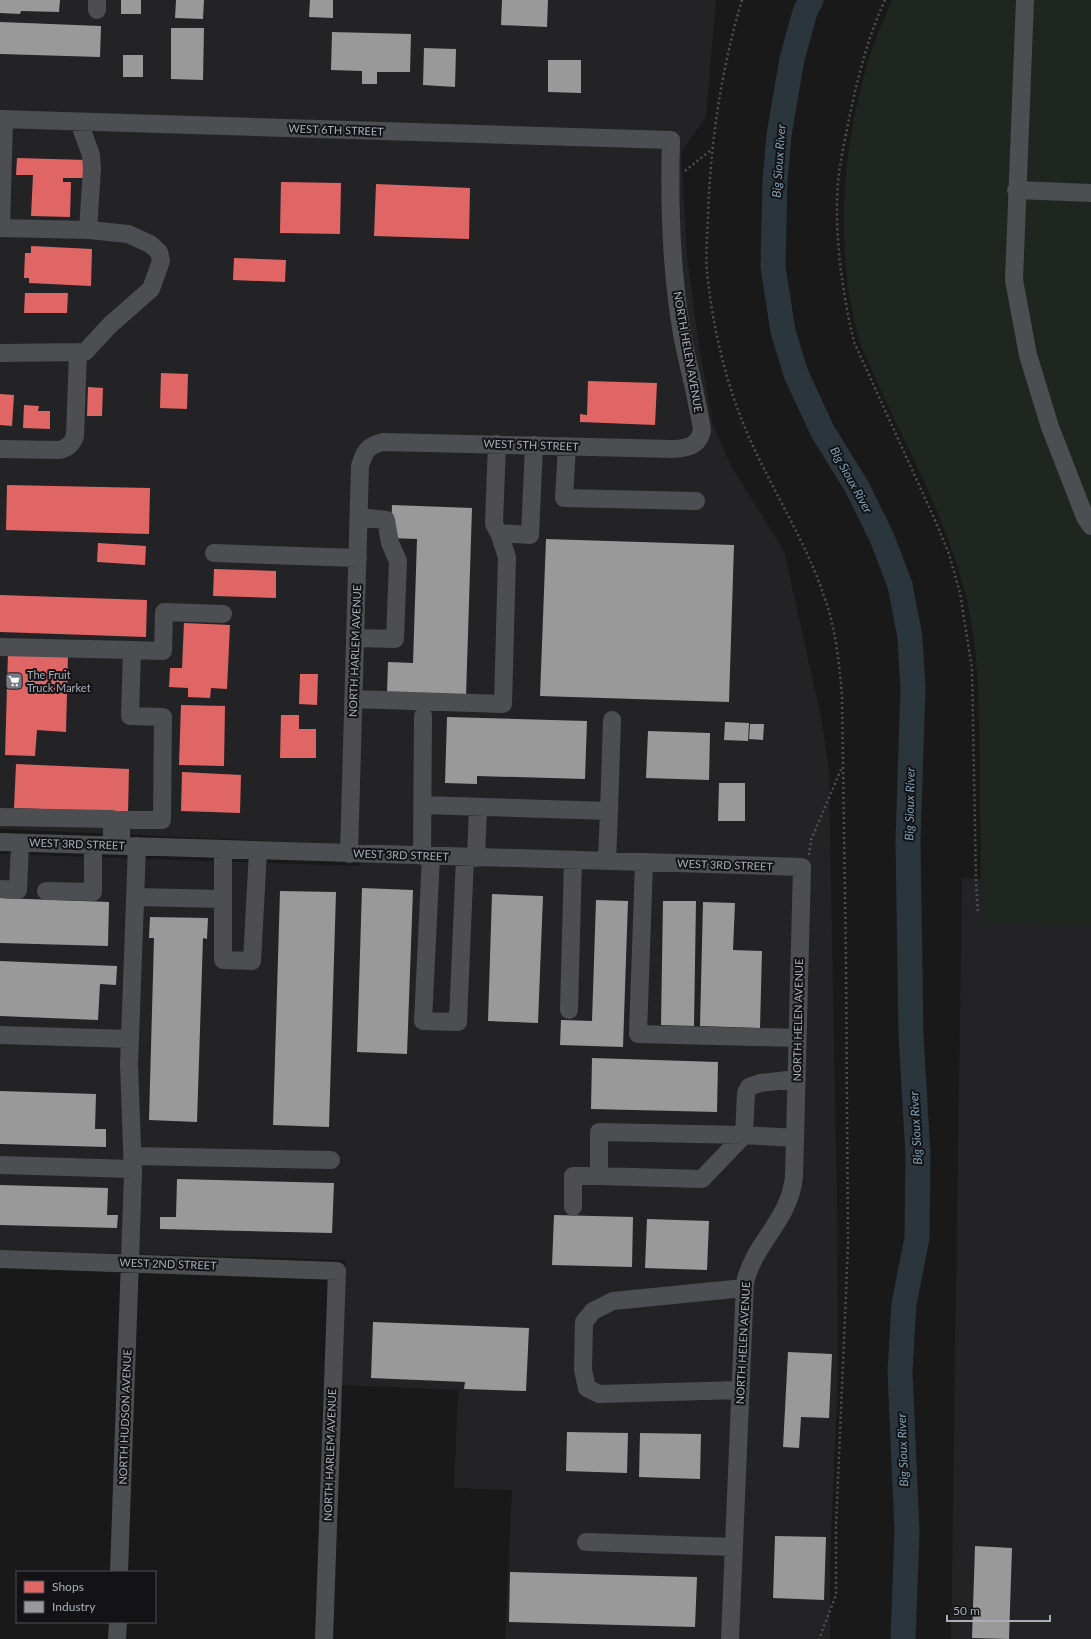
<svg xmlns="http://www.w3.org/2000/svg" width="1091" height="1639" viewBox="0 0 1091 1639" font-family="Lato,sans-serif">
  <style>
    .built { fill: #232325 }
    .green { fill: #1e261f }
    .shops { fill: #e06666 }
    .industry { fill: #999 }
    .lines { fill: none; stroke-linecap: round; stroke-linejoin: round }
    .river { stroke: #2b353c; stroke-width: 25 }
    .path { stroke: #4f5053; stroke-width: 2.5; stroke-dasharray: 2 3; stroke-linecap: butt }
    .minor { stroke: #4c4e52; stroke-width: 18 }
    .labels { text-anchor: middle; stroke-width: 4; stroke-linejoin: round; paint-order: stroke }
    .street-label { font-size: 11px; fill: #a9afba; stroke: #131315 }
    .poi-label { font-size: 11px; fill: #a9afba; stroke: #131315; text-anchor: start }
    .water-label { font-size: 12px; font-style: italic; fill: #7fa0b6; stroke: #131315 }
  </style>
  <rect width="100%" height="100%" fill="#191919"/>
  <path class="built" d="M 0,0 L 716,0 L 706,117 L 681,153 L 687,256 L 699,346 L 713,424 L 731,466 L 784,551 L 822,722 L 829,771 L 837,1213 L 838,1372 L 830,1563 L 830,1639 L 505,1639 L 512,1490 L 454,1488 L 458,1390 L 342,1385 L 345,1260 L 0,1250 L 0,854 L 360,866 L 361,845 L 0,829 Z
    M 962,878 L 1091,882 L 1091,1639 L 951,1639 Z"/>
  <path class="green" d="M 892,0 L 1091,0 L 1091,926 L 981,923 C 981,870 980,816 980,763 C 979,698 979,633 959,571 C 935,494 893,421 861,346 C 836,265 840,161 863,80 C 870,52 881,26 892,0 Z"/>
  <path class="shops" d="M 17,158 L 86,160 L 85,178 L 63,178 L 63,182 L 71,182 L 70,217 L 31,216 L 33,175 L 16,175 Z
    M 281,182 L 341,183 L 340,234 L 280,233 Z
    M 376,184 L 470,188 L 469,239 L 374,236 Z
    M 31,246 L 92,249 L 91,286 L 29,283 L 29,278 L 24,278 L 25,253 L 31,253 Z
    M 234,258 L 286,260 L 285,282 L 233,280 Z
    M 25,293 L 68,293 L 67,313 L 24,313 Z
    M 161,373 L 188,374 L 187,409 L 160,408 Z
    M 588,381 L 657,383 L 655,425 L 580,422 L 580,414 L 587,415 Z
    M 88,387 L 103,388 L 102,416 L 87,416 Z
    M 0,394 L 14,395 L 12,426 L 0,425 Z
    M 24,405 L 39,406 L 38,411 L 50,411 L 50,429 L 23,428 Z
    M 7,485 L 150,488 L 149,534 L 6,530 Z
    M 98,543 L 146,546 L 145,565 L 97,562 Z
    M 214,569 L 276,571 L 276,598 L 213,596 Z
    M 0,595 L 147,600 L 146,637 L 0,632 Z
    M 184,623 L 230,625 L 227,689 L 211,688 L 210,698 L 188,697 L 188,688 L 169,687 L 170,668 L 182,668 Z
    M 8,652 L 68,654 L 66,732 L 37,730 L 35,756 L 5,755 Z
    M 300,674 L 318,674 L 317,705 L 299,704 Z
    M 181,705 L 225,706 L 224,766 L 179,765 Z
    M 281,715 L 299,715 L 299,729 L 316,729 L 316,758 L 280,758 Z
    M 16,764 L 129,769 L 128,812 L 14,808 Z
    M 182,772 L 241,775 L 240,813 L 181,811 Z"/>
  <path class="industry" d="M 0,0 L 60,0 L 59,12 L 21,11 L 20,14 L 0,13 Z
    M 121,0 L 141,0 L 141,14 L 121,14 Z
    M 176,0 L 204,0 L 203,19 L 175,18 Z
    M 310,0 L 333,0 L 333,18 L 309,17 Z
    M 502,0 L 548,0 L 547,27 L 501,25 Z
    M 0,22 L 101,26 L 100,57 L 0,54 Z
    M 171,28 L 204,28 L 203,80 L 171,79 Z
    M 332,32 L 411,34 L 410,72 L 377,72 L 377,84 L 362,84 L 362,71 L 331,70 Z
    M 424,48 L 456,49 L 455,87 L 423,85 Z
    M 123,55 L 143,55 L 143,77 L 123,77 Z
    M 548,60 L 581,60 L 581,93 L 548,92 Z
    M 392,505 L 472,508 L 466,696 L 387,693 L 388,662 L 413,663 L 417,539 L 391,538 Z
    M 546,539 L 734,545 L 729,702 L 540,696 Z
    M 447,717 L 587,721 L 585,779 L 477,776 L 477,784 L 445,783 Z
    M 725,722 L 749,723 L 748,741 L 724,740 Z
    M 750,724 L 764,724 L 763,740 L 749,739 Z
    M 648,731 L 710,733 L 709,780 L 646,778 Z
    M 719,783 L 745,783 L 745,821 L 718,821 Z
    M 362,888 L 413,890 L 407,1054 L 357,1052 Z
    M 280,891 L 336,892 L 329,1127 L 273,1125 Z
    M 492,894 L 543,896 L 538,1023 L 488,1021 Z
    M 0,898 L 109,902 L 108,946 L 0,943 Z
    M 596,900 L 628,901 L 623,1047 L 560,1045 L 561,1020 L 592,1021 Z
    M 663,901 L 696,901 L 694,1026 L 661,1025 Z
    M 703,902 L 735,903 L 733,950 L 762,951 L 760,1028 L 700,1026 Z
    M 150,917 L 208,918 L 207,939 L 203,938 L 197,1122 L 149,1120 L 154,938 L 149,938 Z
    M 0,961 L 117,966 L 116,985 L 100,984 L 98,1020 L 0,1016 Z
    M 592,1058 L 718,1062 L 717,1112 L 591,1109 Z
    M 0,1091 L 96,1094 L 95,1129 L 106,1129 L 106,1147 L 0,1144 Z
    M 177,1179 L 334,1183 L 332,1233 L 160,1229 L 160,1217 L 176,1217 Z
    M 0,1185 L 108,1188 L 107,1215 L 118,1215 L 117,1228 L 0,1225 Z
    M 554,1215 L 633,1217 L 632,1267 L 552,1265 Z
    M 647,1219 L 709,1221 L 707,1270 L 645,1268 Z
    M 373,1322 L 529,1328 L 526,1391 L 464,1389 L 465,1382 L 371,1378 Z
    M 788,1352 L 832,1354 L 829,1418 L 801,1417 L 799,1448 L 783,1447 Z
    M 567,1432 L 628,1433 L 627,1473 L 566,1471 Z
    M 640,1433 L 701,1434 L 700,1479 L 639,1477 Z
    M 775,1536 L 826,1537 L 824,1600 L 773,1598 Z
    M 975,1546 L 1012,1548 L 1009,1639 L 972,1638 Z
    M 510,1572 L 697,1577 L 695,1627 L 509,1622 Z"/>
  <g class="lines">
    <path class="river" d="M 811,0 L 805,12 L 792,59 L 779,135 L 775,181 L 773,267 L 783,331 L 796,374 L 823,432 L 857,487 L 882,538 L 900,585 L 910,637 L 913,688 L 908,840 L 911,1035 L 918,1155 L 917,1238 L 904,1304 L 900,1372 L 907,1531 L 903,1639"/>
    <path class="path" d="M 742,0 C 721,70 710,145 708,218 C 707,239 705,260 708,280 C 713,326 724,374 741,418 C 765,480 804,535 825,599 C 836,630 839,662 842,695 L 846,962 L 848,1246 L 836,1527 L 836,1595 L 819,1639
      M 885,0 C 867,39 858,77 849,119 C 845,140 840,161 838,182 C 834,235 842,291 854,342 L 934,518 L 949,554 L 960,593 L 972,668 L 976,881 L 978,914
      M 685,171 L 712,149
      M 809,855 L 811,840 L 842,767"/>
    <path class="minor" d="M 1025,0 L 1014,280 L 1028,355 L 1050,427 L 1085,517 L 1091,526
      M 97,10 L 97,0
      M 0,119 L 671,140 C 669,205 671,270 682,334 C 688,366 697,397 702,430 C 699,446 688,448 673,449 L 383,442 C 368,445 364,452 360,466 L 349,854
      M 79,122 L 91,155 L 92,169 L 88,230
      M 1016,190 L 1091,193
      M 0,228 L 89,230 L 128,234 L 150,244 L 159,252 L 161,261 L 151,289 L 110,325 L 85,352 L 0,353
      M 1,228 L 4,119
      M 567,446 L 564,498 L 696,501
      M 0,449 L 60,450 C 69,447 72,444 75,436 L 78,352
      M 499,533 L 530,535 L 534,445
      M 214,553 L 358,558
      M 355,638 L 395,639 L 398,561 L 390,543 L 386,520 L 359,517
      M 0,647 L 132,650 L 130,716 L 163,717 L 162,820 L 121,820 L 121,846
      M 132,650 L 163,651 L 164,612 L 223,614
      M 353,699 L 503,704 L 507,557 L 499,533 L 494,524 L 497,444
      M 422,805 L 609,811 L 607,861
      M 609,811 L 612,720
      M 0,817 L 112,819 L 112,839
      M 0,842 L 802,867 L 794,1177 C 789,1222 754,1242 745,1283 L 730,1639
      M 223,849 L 223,960 L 252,961 L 258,851
      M 422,856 L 423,716
      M 431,856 L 423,1021 L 458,1022 L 465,857
      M 476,858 L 478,807
      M 644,863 L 638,1034 L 797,1038
      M 0,889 L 18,890 L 20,843
      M 46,891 L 93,892 L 93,845
      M 135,897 L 223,899
      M 569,1010 L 573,860
      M 0,1035 L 130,1039
      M 599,1132 L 744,1135 L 702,1179 L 599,1176 Z
      M 795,1138 L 744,1135 L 746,1093 L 749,1087 L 760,1083 L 797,1079
      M 132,1156 L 331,1160
      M 0,1165 L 133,1169
      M 573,1207 L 573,1176 L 599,1176
      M 0,1259 L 337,1271 L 324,1639
      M 740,1390 L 599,1394 L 587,1388 L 583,1370 L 584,1322 L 593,1311 L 613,1301 L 744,1288
      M 586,1542 L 734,1547
      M 119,1572 L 133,1174 L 129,1065 L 137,846
      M 117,1639 L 118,1622"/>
  </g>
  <defs>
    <symbol id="supermarket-square" viewBox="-11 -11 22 22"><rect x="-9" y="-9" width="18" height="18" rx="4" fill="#777a82" stroke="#131315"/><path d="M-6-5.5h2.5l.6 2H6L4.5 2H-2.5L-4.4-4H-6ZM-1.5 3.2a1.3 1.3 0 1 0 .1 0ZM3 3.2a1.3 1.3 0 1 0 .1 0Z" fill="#fff"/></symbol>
  </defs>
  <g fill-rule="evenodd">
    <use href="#supermarket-square" x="4" y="671" width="20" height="20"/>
  </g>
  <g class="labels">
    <g class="street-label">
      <text transform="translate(336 130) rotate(2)" y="4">WEST 6TH STREET</text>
      <text transform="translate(688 352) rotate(80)" y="4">NORTH HELEN AVENUE</text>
      <text transform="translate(531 445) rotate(2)" y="4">WEST 5TH STREET</text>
      <text transform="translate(355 651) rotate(-88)" y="4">NORTH HARLEM AVENUE</text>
      <text transform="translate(77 844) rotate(2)" y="4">WEST 3RD STREET</text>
      <text transform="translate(401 855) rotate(2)" y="4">WEST 3RD STREET</text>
      <text transform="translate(725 865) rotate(2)" y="4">WEST 3RD STREET</text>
      <text transform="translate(798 1020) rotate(-89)" y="4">NORTH HELEN AVENUE</text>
      <text transform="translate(168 1264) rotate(2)" y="4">WEST 2ND STREET</text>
      <text transform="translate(743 1343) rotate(-87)" y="4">NORTH HELEN AVENUE</text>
      <text transform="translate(125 1417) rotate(-88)" y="4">NORTH HUDSON AVENUE</text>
      <text transform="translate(330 1455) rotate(-88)" y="4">NORTH HARLEM AVENUE</text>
    </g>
    <g class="poi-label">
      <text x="27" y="679">The Fruit<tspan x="27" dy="13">Truck Market</tspan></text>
    </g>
    <g class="water-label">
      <text transform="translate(779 161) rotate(-86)" y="4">Big Sioux River</text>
      <text transform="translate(851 480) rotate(61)" y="4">Big Sioux River</text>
      <text transform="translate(910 804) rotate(-89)" y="4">Big Sioux River</text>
      <text transform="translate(916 1128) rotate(-93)" y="4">Big Sioux River</text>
      <text transform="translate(903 1450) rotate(-92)" y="4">Big Sioux River</text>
    </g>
  </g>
  <rect x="16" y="1571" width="140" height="52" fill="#131315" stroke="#4f5157"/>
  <rect x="24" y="1581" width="20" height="12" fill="#e06666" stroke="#4f5157"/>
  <text x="52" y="1591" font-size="12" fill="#a9afba">Shops</text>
  <rect x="24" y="1601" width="20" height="12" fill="#999999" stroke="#4f5157"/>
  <text x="52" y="1611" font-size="12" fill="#a9afba">Industry</text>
  <path d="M947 1615v6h103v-6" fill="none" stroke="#a9afba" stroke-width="2"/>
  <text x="953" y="1615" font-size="12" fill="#a9afba" stroke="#131315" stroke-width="3" paint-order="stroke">50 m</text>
</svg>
